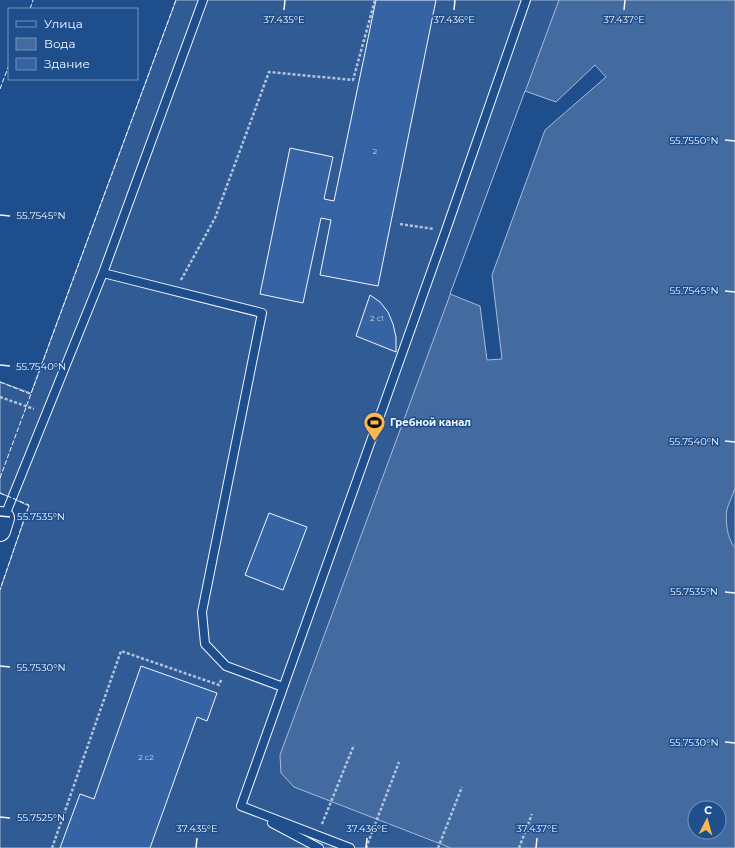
<svg xmlns="http://www.w3.org/2000/svg" width="735" height="848" viewBox="0 0 735 848" font-family="Montserrat,sans-serif">
  <style>
    .built { fill: #305b95; stroke: #a8bbd7; fill-rule: evenodd }
    .water { fill: #446ba0; stroke: #a8bbd7; fill-rule: evenodd }
    .pier { fill: #1f4e8c; stroke: #a8bbd7 }
    .building { fill: #3563a3; stroke: #f2f6ff }
    .lines { fill: none; stroke-linecap: round; stroke-linejoin: round }
    .service-casing { stroke: #f2f6ff; stroke-width: 10 }
    .tertiary-casing { stroke: #f2f6ff; stroke-width: 22 }
    .path { stroke: #b3c4dc; stroke-width: 2.5; stroke-dasharray: 3 2; stroke-linecap: butt }
    .service { stroke: #1f4e8c; stroke-width: 8 }
    .tertiary { stroke: #1f4e8c; stroke-width: 20 }
    .fence { stroke: #f2f6ff; stroke-width: 1; stroke-dasharray: 5 2; stroke-linecap: butt }
    .ticks { fill: none; stroke: #f2f6ff; stroke-width: 1.5 }
    .labels { text-anchor: middle; stroke-width: 3; stroke-linejoin: round; paint-order: stroke }
    .number-label { font-size: 8px; fill: #c3d1e8 }
    .poi-label { font-size: 10px; font-weight: bold; fill: #f2f6ff; stroke: #1f4e8c; text-anchor: start }
    .ticks-label { font-size: 10px; text-anchor: middle; fill: #f2f6ff; stroke: #1f4e8c; stroke-width: 3; stroke-linejoin: round; paint-order: stroke }
  </style>
  <rect width="100%" height="100%" fill="#1f4e8c"/>
  <path class="built" d="M 176,0 L 735,0 L 735,848 L 0,848 L 0,590 L 29,506 L 0,493 L 0,382 L 31,393 ZM 695,808 L 719,808 L 719,832 L 695,832 Z"/>
  <path class="water" d="M 559,0 L 735,0 L 735,488 C 733,495 729,502 727,509 C 725,520 727,539 735,548 L 735,848 L 451,848 L 294,787 L 281,773 L 280,755 ZM 695,808 L 719,808 L 719,832 L 695,832 Z"/>
  <path class="pier" d="M 595,65 L 606,77 L 545,130 L 492,275 L 502,359 L 487,360 L 480,306 L 450,294 L 525,91 L 556,102 Z"/>
  <path class="building" d="M 376,0 L 436,0 L 378,286 L 320,275 L 331,220 L 321,218 L 303,303 L 260,294 L 290,148 L 333,157 L 324,199 L 334,201 Z
    M 370,295 L 380,302 L 388,312 L 393,324 L 396,337 L 396,352 L 356,336 Z
    M 269,513 L 307,527 L 283,590 L 245,575 Z
    M 141,666 L 217,693 L 207,721 L 197,717 L 150,848 L 60,848 L 80,794 L 94,799 Z"/>
  <g class="lines">
    <defs>
      <path id="service" d="M 103,273 L 262,313 L 202,612 L 205,644 L 226,666 L 283,687
        M 4,518 L 103,273 L 203,0
        M 241,806 L 446,230 L 526,0
        M 241,806 L 350,848
        M 272,823 L 319,848"/>
      <path id="tertiary" d="M 0,517 L 4,518 L 0,531"/>
    </defs>
    <use href="#service" class="service-casing"/>
    <use href="#tertiary" class="tertiary-casing"/>
    <path class="path" d="M 400,224 L 434,229
      M 181,280 L 215,218 L 269,72 L 353,80 L 375,0
      M 0,397 L 34,409
      M 322,824 L 354,745
      M 52,848 L 121,651 L 219,685 L 222,678
      M 366,848 L 399,762
      M 438,848 L 462,787
      M 519,848 L 532,814"/>
    <use href="#service" class="service"/>
    <use href="#tertiary" class="tertiary"/>
    <path class="fence" d="M 30,9 L 33,0
      M 0,89 L 9,65
      M 0,382 L 30,394
      M 0,478 L 176,0
      M 0,493 L 29,505 L 0,590"/>
  </g>
  <path class="ticks" d="M 284,10 L 285,0M 454,10 L 455,0M 624,10 L 625,0M 725,140 L 735,141M 0,215 L 10,216M 725,291 L 735,292M 0,365 L 10,366M 725,441 L 735,442M 0,516 L 10,517M 725,592 L 735,593M 0,666 L 10,667M 725,742 L 735,743M 0,817 L 10,818M 196,848 L 197,838M 366,848 L 367,838M 536,848 L 537,838"/>
  <defs>
    <symbol id="stadium-pin" viewBox="-11 -11 22 30"><path d="M0 17L-7.5 6A9.5 9.5 0 1 1 7.5 6Z" fill="#ffb74d" stroke="#1f4e8c"/><path d="M0-5a6.5 5 0 1 0 0 10a6.5 5 0 1 0 0-10ZM-3.5-1.8h7v3.6h-7Z" fill="#111"/></symbol>
  </defs>
  <g fill-rule="evenodd">
    <use href="#stadium-pin" x="362" y="410" width="25" height="34"/>
  </g>
  <g class="labels">
    <g class="number-label">
      <text x="375" y="154">2</text>
      <text x="377" y="321">2 с1</text>
      <text x="146" y="760">2 с2</text>
    </g>
    <g class="poi-label">
      <text x="390" y="426">Гребной канал</text>
    </g>
  </g>
  <g class="ticks-label">
    <text x="284" y="23">37.435°E</text>
    <text x="454" y="23">37.436°E</text>
    <text x="624" y="23">37.437°E</text>
    <text x="694" y="144">55.7550°N</text>
    <text x="41" y="219">55.7545°N</text>
    <text x="694" y="294">55.7545°N</text>
    <text x="41" y="370">55.7540°N</text>
    <text x="694" y="445">55.7540°N</text>
    <text x="41" y="520">55.7535°N</text>
    <text x="694" y="595">55.7535°N</text>
    <text x="41" y="671">55.7530°N</text>
    <text x="694" y="746">55.7530°N</text>
    <text x="41" y="821">55.7525°N</text>
    <text x="197" y="832">37.435°E</text>
    <text x="367" y="832">37.436°E</text>
    <text x="537" y="832">37.437°E</text>
  </g>
  <rect x="8" y="8" width="130" height="72" fill="#1f4e8c" stroke="#7391ba"/>
  <rect x="16" y="21" width="20" height="6" fill="#1f4e8c" stroke="#7391ba"/>
  <text x="44" y="28" font-size="12" fill="#f2f6ff">Улица</text>
  <rect x="16" y="38" width="20" height="12" fill="#446ba0" stroke="#7391ba"/>
  <text x="44" y="48" font-size="12" fill="#f2f6ff">Вода</text>
  <rect x="16" y="58" width="20" height="12" fill="#3563a3" stroke="#7391ba"/>
  <text x="44" y="68" font-size="12" fill="#f2f6ff">Здание</text>
  <g transform="translate(707 820) rotate(6)"><circle r="19" fill="#1f4e8c" stroke="#7391ba"/>
  <path d="M0-3L7 15L0 10L-7 15Z" fill="#ffb74d"/>
  <text y="-6" font-size="11" font-weight="bold" text-anchor="middle" fill="#f2f6ff">С</text>
  </g>
</svg>
